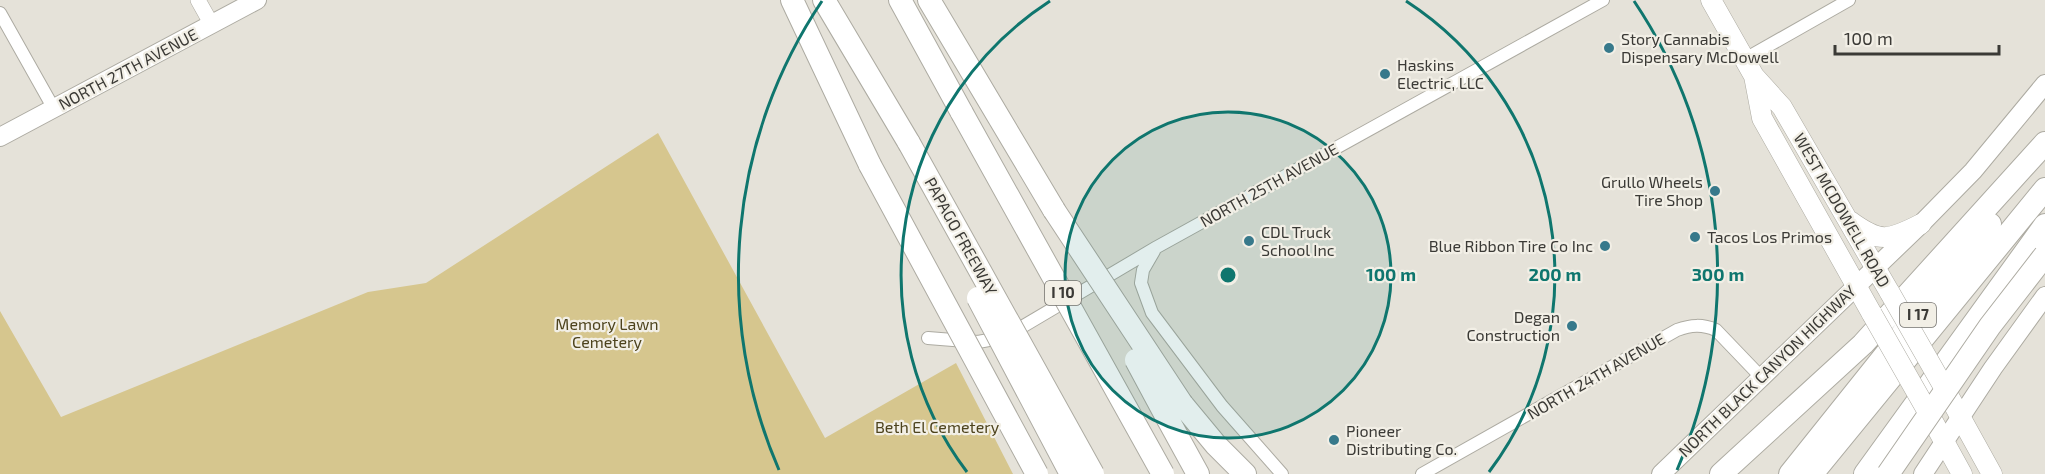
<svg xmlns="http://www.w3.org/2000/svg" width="2045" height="474" viewBox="0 0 2045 474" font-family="'Exo 2',sans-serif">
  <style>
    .green { fill: #d6c68e }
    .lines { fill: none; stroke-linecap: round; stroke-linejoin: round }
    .minor-casing { stroke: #adaba2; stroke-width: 14 }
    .tertiary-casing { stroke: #adaba2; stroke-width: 16 }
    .secondary-casing { stroke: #adaba2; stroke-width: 20 }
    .primary-casing { stroke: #adaba2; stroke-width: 21 }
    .motorway-casing { stroke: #adaba2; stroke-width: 24 }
    .minor { stroke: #fff; stroke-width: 12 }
    .tertiary { stroke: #fff; stroke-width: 15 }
    .secondary { stroke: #fff; stroke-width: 18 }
    .primary { stroke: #fff; stroke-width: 20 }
    .motorway { stroke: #fff; stroke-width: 22 }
    .primary-bridge-casing { stroke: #adaba2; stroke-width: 21; stroke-linecap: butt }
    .motorway-bridge-casing { stroke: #adaba2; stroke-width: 24; stroke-linecap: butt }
    .primary-bridge { stroke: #fff; stroke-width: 20 }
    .motorway-bridge { stroke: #fff; stroke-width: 22 }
    .ring { fill: none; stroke: #0f766e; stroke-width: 3 }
    .poi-dot { fill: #37798b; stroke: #f2efe6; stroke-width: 2 }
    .labels { text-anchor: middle; stroke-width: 4.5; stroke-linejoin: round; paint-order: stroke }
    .shield { fill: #f2efe6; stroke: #72706b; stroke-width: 1.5 }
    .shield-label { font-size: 15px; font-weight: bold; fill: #3b3a36 }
    .poi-label { font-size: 16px; fill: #3b3a36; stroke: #f2efe6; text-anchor: start }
    .street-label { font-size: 16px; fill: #3b3a36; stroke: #f2efe6 }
    .park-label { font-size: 16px; fill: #4d431d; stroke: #f2efe6 }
    .centre { fill: #0f766e; stroke: #f2efe6; stroke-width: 3 }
    .ring-label { font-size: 18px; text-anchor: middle; font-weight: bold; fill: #0f766e; stroke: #f2efe6; stroke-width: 4.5; stroke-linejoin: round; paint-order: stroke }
  </style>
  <rect width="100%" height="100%" fill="#e5e2d9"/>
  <path class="green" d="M 658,133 L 825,438 L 956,363 L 1013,474 L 0,474 L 0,311 L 61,417 L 368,292 L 426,283 Z"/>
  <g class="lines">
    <defs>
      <path id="minor" d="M 0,13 L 54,109
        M 1745,59 L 1849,0
        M 1154,251 L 1143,270 L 1141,283 L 1152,313 L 1222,406 L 1282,474
        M 928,338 L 978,342 L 1005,337 L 1157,247 L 1603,0
        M 1422,474 L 1677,330 C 1691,325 1702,324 1716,330 L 1762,378"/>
      <path id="tertiary" d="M 198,0 L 212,25"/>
      <path id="secondary" d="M 0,137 L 257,0
        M 1661,474 L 1921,224 L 1973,171 L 2045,84
        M 1923,474 L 1993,368 L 2045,296"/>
      <path id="primary" d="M 1711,0 L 1754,76 L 1782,107 L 1890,293
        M 1754,76 L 1762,118 L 1872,314
        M 1850,221 C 1880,243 1888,241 1921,224
        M 1946,391 L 1992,474
        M 1929,414 L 1962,474"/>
      <path id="motorway" d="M 792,0 L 870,165
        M 824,0 L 909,143
        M 900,0 L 962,113
        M 929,0 L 1054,210
        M 1182,404 L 1216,445 L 1245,474
        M 1165,414 L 1198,474
        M 1721,474 L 1863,344 L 2045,143
        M 1790,474 L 1990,224
        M 1812,474 L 2045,189
        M 1865,474 L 2045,225"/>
    </defs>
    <use href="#minor" class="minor-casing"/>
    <use href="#tertiary" class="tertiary-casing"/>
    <use href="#secondary" class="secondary-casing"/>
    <use href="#primary" class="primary-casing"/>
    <use href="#motorway" class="motorway-casing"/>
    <use href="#minor" class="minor"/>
    <use href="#tertiary" class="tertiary"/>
    <use href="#secondary" class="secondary"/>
    <use href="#primary" class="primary"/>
    <use href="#motorway" class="motorway"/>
    <defs>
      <path id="primary-bridge" d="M 1890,293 L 1946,391
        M 1872,314 L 1929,414"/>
      <path id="motorway-bridge" d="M 962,113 L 1163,474
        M 909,143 L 1093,474
        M 870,165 L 1037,474
        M 1054,210 L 1182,404
        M 978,298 L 1071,474
        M 1136,360 L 1165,414
        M 1888,474 L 1990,326 L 2045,255"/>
    </defs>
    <use href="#primary-bridge" class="primary-bridge-casing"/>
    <use href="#motorway-bridge" class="motorway-bridge-casing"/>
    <use href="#primary-bridge" class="primary-bridge"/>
    <use href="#motorway-bridge" class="motorway-bridge"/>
  </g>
  <circle cx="1228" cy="275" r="163" fill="#0f766e" fill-opacity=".12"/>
  <g class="ring">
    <circle cx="1228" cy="275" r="163"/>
    <path d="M967 472A327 327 0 0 1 1050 1M1406 1A327 327 0 0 1 1489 472"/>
    <path d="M779 470A490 490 0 0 1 822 1M1634 1A490 490 0 0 1 1677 470"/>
  </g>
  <g class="poi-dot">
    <circle cx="1609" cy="48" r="6"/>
    <circle cx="1385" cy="74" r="6"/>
    <circle cx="1715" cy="191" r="6"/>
    <circle cx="1695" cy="237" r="6"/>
    <circle cx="1249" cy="241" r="6"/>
    <circle cx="1605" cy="246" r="6"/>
    <circle cx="1572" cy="326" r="6"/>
    <circle cx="1334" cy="440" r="6"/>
  </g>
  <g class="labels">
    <g class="shield">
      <rect x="1045" y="281" width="36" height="24" rx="4.5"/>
      <rect x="1900" y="303" width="36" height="24" rx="4.5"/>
    </g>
    <g class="shield-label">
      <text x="1063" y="298">I 10</text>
      <text x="1918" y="320">I 17</text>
    </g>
    <g class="poi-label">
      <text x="1621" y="45">Story Cannabis<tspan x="1621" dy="18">Dispensary McDowell</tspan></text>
      <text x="1397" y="71">Haskins<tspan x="1397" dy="18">Electric, LLC</tspan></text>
      <text x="1703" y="188" text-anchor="end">Grullo Wheels<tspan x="1703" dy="18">Tire Shop</tspan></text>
      <text x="1261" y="238">CDL Truck<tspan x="1261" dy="18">School Inc</tspan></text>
      <text x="1707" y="243">Tacos Los Primos</text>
      <text x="1593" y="252" text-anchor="end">Blue Ribbon Tire Co Inc</text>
      <text x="1560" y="323" text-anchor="end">Degan<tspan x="1560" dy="18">Construction</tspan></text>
      <text x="1346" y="437">Pioneer<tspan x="1346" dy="18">Distributing Co.</tspan></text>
    </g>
    <g class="street-label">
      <text transform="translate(128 69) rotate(-28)" y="6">NORTH 27TH AVENUE</text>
      <text transform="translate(1269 185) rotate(-29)" y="6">NORTH 25TH AVENUE</text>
      <text transform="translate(1842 210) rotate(60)" y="6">WEST MCDOWELL ROAD</text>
      <text transform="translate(961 236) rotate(61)" y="6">PAPAGO FREEWAY</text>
      <text transform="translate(1767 371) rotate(-44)" y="6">NORTH BLACK CANYON HIGHWAY</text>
      <text transform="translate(1596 376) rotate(-30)" y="6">NORTH 24TH AVENUE</text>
    </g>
    <g class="park-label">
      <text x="607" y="330">Memory Lawn<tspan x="607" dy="18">Cemetery</tspan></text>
      <text x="937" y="433">Beth El Cemetery</text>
    </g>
  </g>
  <circle cx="1228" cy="275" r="9" class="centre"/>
  <g class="ring-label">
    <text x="1391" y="281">100 m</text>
    <text x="1555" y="281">200 m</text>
    <text x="1718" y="281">300 m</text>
  </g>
  <path d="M1835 45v9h164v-9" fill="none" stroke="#3b3a36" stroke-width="3"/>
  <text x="1844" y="45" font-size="18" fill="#3b3a36" stroke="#f2efe6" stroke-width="4.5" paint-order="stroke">100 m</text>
</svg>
